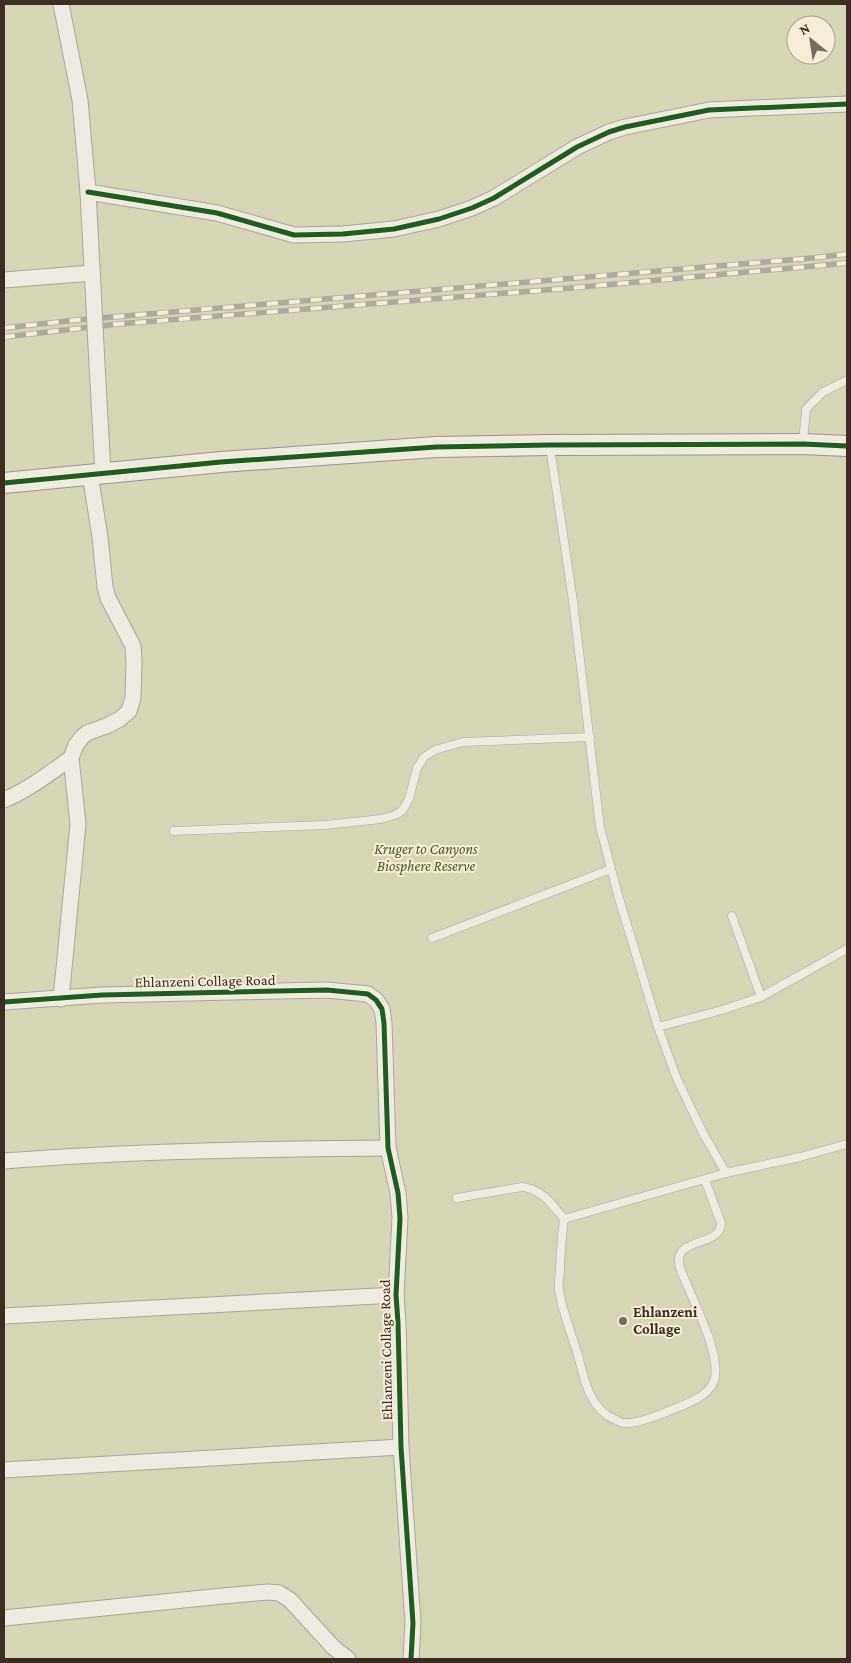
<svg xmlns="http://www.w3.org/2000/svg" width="851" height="1663" font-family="'Crimson Pro',serif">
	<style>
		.green { fill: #d6d6b4; fill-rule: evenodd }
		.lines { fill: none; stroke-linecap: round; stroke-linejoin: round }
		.lane-casing { stroke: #ada599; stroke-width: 9 }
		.street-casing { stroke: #ada599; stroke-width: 17 }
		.secondary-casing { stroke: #9c958a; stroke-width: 22 }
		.lane { stroke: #efeae2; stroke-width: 8 }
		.street { stroke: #efeae2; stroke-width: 15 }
		.secondary { stroke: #efeae2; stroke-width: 20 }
		.rail-casing { stroke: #aeaaa2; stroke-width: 5.5 }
		.rail { stroke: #f6edd8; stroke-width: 4; stroke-dasharray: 11; stroke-linecap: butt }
		.street-bridge-casing { stroke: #ada599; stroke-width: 17; stroke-linecap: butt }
		.street-bridge { stroke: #efeae2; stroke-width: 15 }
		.cycleway-casing { stroke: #f6edd8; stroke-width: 8 }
		.cycleway { stroke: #1b5e20; stroke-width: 5 }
		.poi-dot { fill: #786c5e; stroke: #f6edd8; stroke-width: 2 }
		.labels { text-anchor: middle; stroke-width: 4; stroke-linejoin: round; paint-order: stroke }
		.park-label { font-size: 15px; font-style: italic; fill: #4d5927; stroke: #f6edd8 }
		.street-label { font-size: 15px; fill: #3c2d20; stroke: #f6edd8 }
		.poi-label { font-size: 15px; font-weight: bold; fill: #3c2d20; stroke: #f6edd8; text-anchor: start }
	</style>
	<rect width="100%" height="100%" fill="#e7e0d1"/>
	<path class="green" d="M4,4H847V1659H4ZM796,25H826V55H796Z"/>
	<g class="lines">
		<defs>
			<g id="lane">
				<polyline points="803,442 806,409 823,392 847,380"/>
				<polyline points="550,447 573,601 600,827 618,895 658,1027 677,1079 703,1133 726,1173"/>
				<polyline points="174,831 325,825 381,819 395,815 402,811 409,799 417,768 424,757 435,750 463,742 590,737"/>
				<polyline points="732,916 761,997"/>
				<polyline points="432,938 611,869"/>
				<polyline points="658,1027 722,1010 761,997 847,949"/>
				<path d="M457,1198L522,1187C542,1189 552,1204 564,1219C562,1236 560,1254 560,1272C559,1278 558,1284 559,1290C562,1310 571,1333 577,1352C584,1376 588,1408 614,1419C617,1420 621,1423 624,1423C636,1424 654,1417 664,1413C680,1406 707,1399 714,1381C722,1358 697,1309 688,1287C685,1279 678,1268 679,1259C680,1238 721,1246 721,1223L705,1180"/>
				<polyline points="564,1219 726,1173 800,1157 847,1144"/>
			</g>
			<g id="street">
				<polyline points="61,4 80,100 88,192 93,287"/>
				<polyline points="88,192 217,213 294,235 343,234 394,229 439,219 472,208 494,198 577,147 609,132 625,127 709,110 847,104"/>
				<polyline points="4,280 92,273"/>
				<polyline points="96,346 103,473"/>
				<path d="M4,800C28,790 50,773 71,758"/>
				<polyline points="61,999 78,824 71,758 76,745 82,737 87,733 106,726 120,719 129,711 133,698 134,661 133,646 108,598 105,587 100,537 90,474"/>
				<polyline points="4,1002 102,995 327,990 368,994 376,1000 382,1009 384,1023 388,1148 398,1193 400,1218 396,1295 398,1323 401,1447 413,1623 411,1659"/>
				<path d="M4,1161C132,1151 260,1149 388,1148"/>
				<polyline points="4,1316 396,1295"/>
				<polyline points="4,1470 401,1447"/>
				<polyline points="4,1618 223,1596 268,1592 279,1593 290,1600 333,1647 348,1659"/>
			</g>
			<polyline id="secondary" points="4,483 221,462 436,447 549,445 803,444 847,446"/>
		</defs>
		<use href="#lane" class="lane-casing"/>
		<use href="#street" class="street-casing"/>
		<use href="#secondary" class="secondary-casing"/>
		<use href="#lane" class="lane"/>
		<use href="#street" class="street"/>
		<use href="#secondary" class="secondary"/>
		<defs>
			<g id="rail">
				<polyline points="4,328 77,320 812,258 847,254"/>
				<polyline points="4,337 118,324 571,288 847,263"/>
			</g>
		</defs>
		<use href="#rail" class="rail-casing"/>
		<use href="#rail" class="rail"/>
		<defs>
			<polyline id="street-bridge" points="93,287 96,346"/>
		</defs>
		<use href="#street-bridge" class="street-bridge-casing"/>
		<use href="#street-bridge" class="street-bridge"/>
		<defs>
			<g id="cycleway">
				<polyline points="88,192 217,213 294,235 343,234 394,229 439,219 472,208 494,198 577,147 609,132 625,127 709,110 847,104"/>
				<polyline points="4,483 221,462 436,447 549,445 803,444 847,446"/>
				<polyline points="4,1002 102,995 327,990 368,994 376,1000 382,1009 384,1023 388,1148 398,1193 400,1218 396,1295 398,1323 401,1447 413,1623 411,1659"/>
			</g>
		</defs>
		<use href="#cycleway" class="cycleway-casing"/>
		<use href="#cycleway" class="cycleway"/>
	</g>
	<circle class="poi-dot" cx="623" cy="1321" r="5"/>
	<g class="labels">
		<g class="park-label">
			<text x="426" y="854">Kruger to Canyons<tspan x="426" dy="17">Biosphere Reserve</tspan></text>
		</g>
		<g class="street-label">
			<text transform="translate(205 981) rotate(-1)" y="5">Ehlanzeni Collage Road</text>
			<text transform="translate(386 1350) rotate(-91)" y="5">Ehlanzeni Collage Road</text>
		</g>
		<g class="poi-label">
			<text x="633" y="1317">Ehlanzeni<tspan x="633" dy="17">Collage</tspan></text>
		</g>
	</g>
	<rect width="851" height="1663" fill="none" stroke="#3c2d20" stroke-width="10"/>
	<g transform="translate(811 40) rotate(330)"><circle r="24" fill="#f6edd8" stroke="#aca08e"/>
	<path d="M0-4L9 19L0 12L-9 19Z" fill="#786c5e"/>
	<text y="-8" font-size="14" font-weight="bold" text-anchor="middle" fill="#3c2d20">N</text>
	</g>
</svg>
